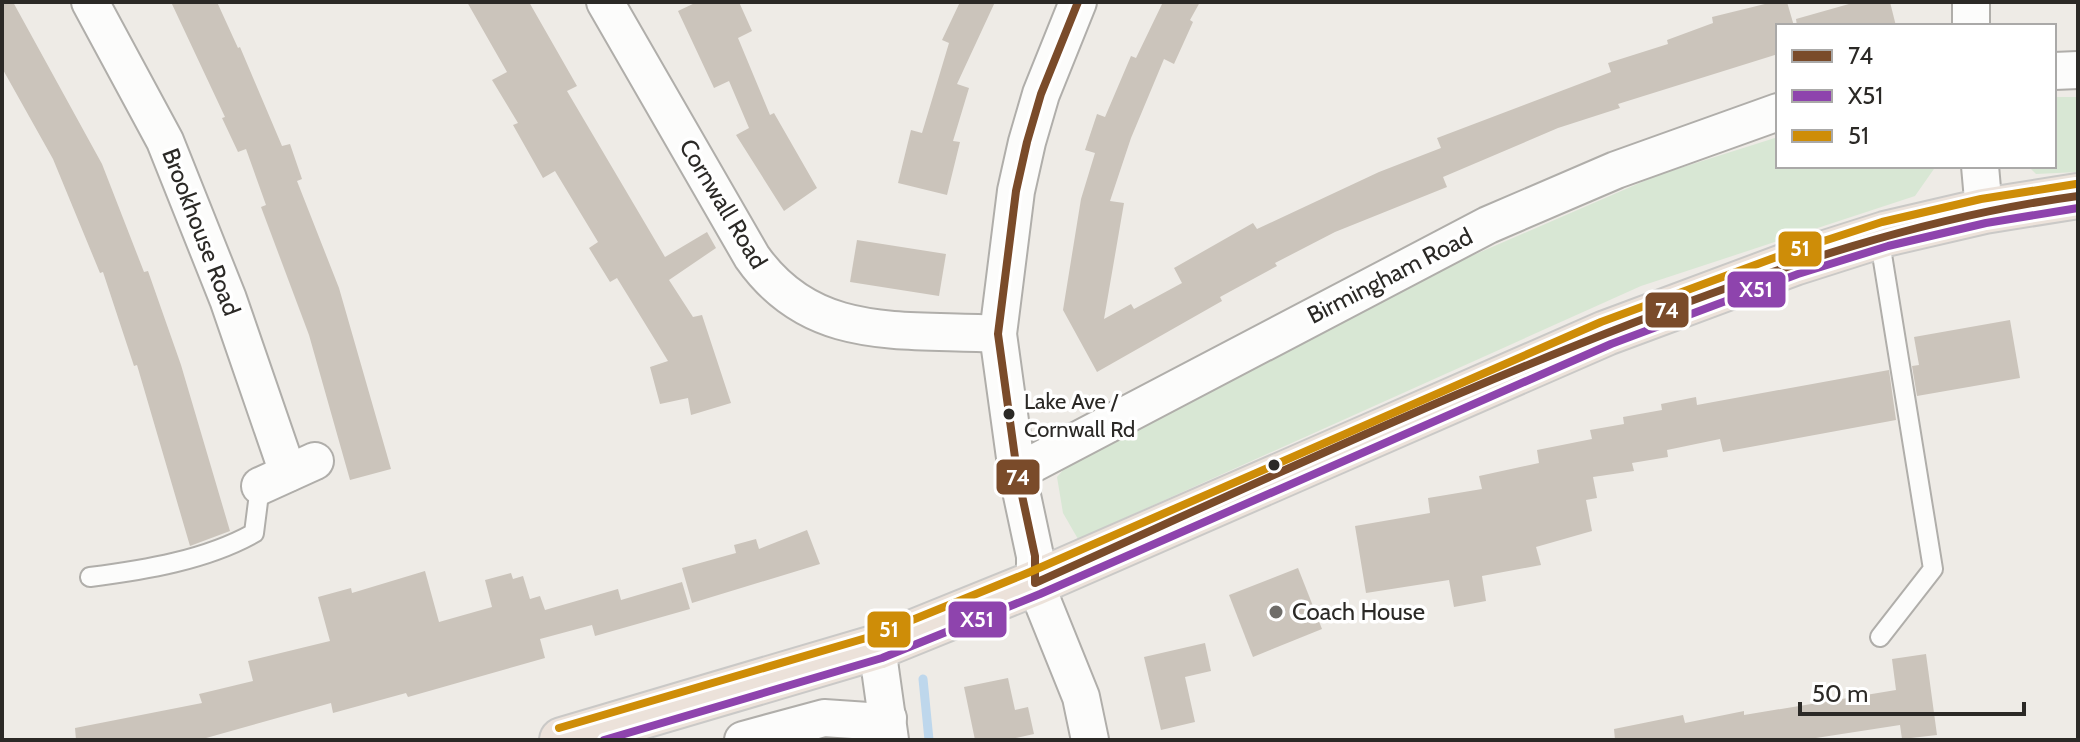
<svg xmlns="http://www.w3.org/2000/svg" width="2080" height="742" font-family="Cabin,sans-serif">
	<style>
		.green { fill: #d8e7d4 }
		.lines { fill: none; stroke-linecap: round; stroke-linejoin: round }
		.stream { stroke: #bed7ec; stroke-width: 9 }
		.building { fill: #cbc4bb }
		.service-casing { stroke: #b0aeaa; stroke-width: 22 }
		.minor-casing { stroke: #b0aeaa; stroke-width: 40 }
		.trunk-casing { stroke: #cac9c7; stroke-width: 48 }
		.service { stroke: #fcfcfb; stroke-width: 18 }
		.minor { stroke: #fcfcfb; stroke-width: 36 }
		.trunk { stroke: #ece2da; stroke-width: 44 }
		.bus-1-casing { stroke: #fff; stroke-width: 14 }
		.bus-2-casing { stroke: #fff; stroke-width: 14 }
		.bus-3-casing { stroke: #fff; stroke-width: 14 }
		.bus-1 { stroke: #7a4b2a; stroke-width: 8 }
		.bus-2 { stroke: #8e44ad; stroke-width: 8 }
		.bus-3 { stroke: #ce8d08; stroke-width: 8 }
		.bus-dot { fill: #2b2926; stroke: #fff; stroke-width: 3 }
		.poi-dot { fill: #6f6d69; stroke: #fff; stroke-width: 3 }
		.labels { text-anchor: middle; stroke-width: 7; stroke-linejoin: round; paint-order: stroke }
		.bus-label { font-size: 22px; fill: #2b2926; stroke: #fff; text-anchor: start }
		.street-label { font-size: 24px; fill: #2b2926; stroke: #fff }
		.poi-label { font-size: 24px; fill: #2b2926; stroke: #fff; text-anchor: start }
		.line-badge { stroke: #fff; stroke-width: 3 }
		.badge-label { font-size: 22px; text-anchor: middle; font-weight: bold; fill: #fff }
	</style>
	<rect width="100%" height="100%" fill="#eeebe6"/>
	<g class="green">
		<polygon points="2054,97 2078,97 2078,172 2036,174 2028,166 2054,166"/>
		<polygon points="1778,137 1778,166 1936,166 1915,196 1641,286 1078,539 1063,513 1057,477 1077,454 1354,307 1658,175"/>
	</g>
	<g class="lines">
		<polyline class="stream" points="923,679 929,740"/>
	</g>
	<g class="building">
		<polygon points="2,2 13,2 102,164 144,272 148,271 181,365 230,531 190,546 137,365 134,366 103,272 100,273 53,159 2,68"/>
		<polygon points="171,2 217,2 238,48 240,47 282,146 290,144 302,179 297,181 339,288 391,469 350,480 309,335 261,207 266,205 246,149 238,152 222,118 225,117"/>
		<polygon points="467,2 529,2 577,86 567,91 665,257 707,232 716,248 669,280 693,317 702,315 731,403 691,415 688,398 660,404 650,367 668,361 617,278 610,282 589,248 598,242 555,171 543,178 513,125 518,123 492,80 507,72"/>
		<polygon points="697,2 739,2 752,31 738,38 770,115 774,113 817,188 784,211 736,135 749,128 729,81 714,88 678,11"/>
		<polygon points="960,2 995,2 957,84 969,88 953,141 960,142 947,195 898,183 911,130 922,133 949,43 942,40"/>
		<polygon points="1163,2 1200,2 1190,20 1193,22 1174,64 1164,59 1131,138 1110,201 1124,203 1104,319 1131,304 1134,309 1182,283 1174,268 1253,223 1257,229 1379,172 1441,148 1437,138 1611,72 1608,63 1668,44 1667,40 1713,23 1712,17 1773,2 1787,2 1794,26 1778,26 1778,54 1618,104 1620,108 1558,128 1443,177 1447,187 1335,232 1275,263 1277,266 1220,297 1222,301 1097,372 1063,310 1081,199 1095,153 1085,150 1097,114 1105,117 1131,56 1136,58"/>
		<polygon points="1856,2 1890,2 1896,26 1797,26 1796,19"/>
		<polygon points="857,240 946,254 939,296 850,282"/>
		<polygon points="2010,320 2020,378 1917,396 1912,366 1919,365 1914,337"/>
		<polygon points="1889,370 1896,420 1723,452 1720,439 1667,450 1668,457 1632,463 1634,471 1593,477 1597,498 1586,500 1592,531 1536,547 1541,565 1482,576 1486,601 1454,607 1449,580 1366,593 1355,526 1430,513 1428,498 1482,489 1479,476 1539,463 1537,450 1592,439 1590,430 1624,424 1623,417 1662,410 1661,404 1696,397 1697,405"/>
		<polygon points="807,530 820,564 692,603 682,568 736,553 734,545 756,539 759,549"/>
		<polygon points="1298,568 1322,629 1253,657 1229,595"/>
		<polygon points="425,571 439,622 492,607 485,580 511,573 513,579 523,576 530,599 540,596 545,610 618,589 621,600 682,582 690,609 595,636 592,625 540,639 545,658 408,697 406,693 333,713 331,703 199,740 76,740 75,728 202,703 199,694 253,681 248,661 330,641 318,597 351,588 352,593"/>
		<polygon points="1205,643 1211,671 1185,677 1195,722 1161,730 1144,657"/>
		<polygon points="1926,654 1937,735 1902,739 1900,725 1803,740 1615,740 1614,729 1683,715 1685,723 1744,711 1744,715 1896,690 1892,659"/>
		<polygon points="1008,678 1015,710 1028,707 1034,734 1007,740 975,740 964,687"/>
	</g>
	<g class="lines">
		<defs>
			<g id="service">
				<polyline points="1879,236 1933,569 1880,637"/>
				<path d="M90,577C145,570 206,560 254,533L260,486"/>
			</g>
			<g id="minor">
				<polyline points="90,2 165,141 228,299 288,473"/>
				<path d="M605,2L752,257C813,344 903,328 998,334"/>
				<polyline points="1078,2 1041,94 1027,142 1016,191 998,334 1017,472 1035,556 1035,583 1081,697 1090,740"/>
				<polyline points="1971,2 1971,26"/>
				<polyline points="2054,71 2078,70"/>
				<polyline points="1980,166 1984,211"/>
				<polyline points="1017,472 1488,225 1616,170 1778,112"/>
				<polyline points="260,486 315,461"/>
				<polyline points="877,647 890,740"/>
				<polyline points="743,740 824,718 868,721 888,718"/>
			</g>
			<polyline id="trunk" points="562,740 877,647 1035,583 1606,333 1794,263 1885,234 1984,211 2078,196"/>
		</defs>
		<use href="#service" class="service-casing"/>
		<use href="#minor" class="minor-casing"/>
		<use href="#trunk" class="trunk-casing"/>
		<use href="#service" class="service"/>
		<use href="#minor" class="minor"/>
		<use href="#trunk" class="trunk"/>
		<defs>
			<path id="bus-1" d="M1078,2L1041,94L1027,142L1016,191L998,334L1017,472L1035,556V583C1233,494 1430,401 1633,323C1778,267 1923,217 2078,196"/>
			<polyline id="bus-2" points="604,740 882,658 1040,594 1611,344 1798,274 1888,246 1986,223 2078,208"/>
			<polyline id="bus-3" points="559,728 873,636 1030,572 1601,322 1790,252 1882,222 1981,199 2076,184"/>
		</defs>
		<use href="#bus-1" class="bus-1-casing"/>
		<use href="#bus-2" class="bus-2-casing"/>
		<use href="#bus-3" class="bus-3-casing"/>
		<use href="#bus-1" class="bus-1"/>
		<use href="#bus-2" class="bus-2"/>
		<use href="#bus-3" class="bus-3"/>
	</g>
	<g class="bus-dot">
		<circle cx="1009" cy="414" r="7"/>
		<circle cx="1274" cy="465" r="7"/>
	</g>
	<circle class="poi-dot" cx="1276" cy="612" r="8"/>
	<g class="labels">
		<g class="bus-label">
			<text x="1024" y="409">Lake Ave /<tspan x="1024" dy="28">Cornwall Rd</tspan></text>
		</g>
		<g class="street-label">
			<text transform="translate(723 204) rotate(59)" y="8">Cornwall Road</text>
			<text transform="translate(201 232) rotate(69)" y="8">Brookhouse Road</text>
			<text transform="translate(1390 276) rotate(-27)" y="8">Birmingham Road</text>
		</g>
		<g class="poi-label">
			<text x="1292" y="620">Coach House</text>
		</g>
	</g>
	<g class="line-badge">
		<rect x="1777" y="230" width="46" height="38" rx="8" fill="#ce8d08"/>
		<rect x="1726" y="270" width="61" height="39" rx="8" fill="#8e44ad"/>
		<rect x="1644" y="291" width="46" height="38" rx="8" fill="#7a4b2a"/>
		<rect x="995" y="458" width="46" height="38" rx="8" fill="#7a4b2a"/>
		<rect x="947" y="600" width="61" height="39" rx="8" fill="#8e44ad"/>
		<rect x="866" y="610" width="46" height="39" rx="8" fill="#ce8d08"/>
	</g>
	<g class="badge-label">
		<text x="1800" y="256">51</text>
		<text x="1756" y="297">X51</text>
		<text x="1667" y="318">74</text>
		<text x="1018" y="485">74</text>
		<text x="977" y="627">X51</text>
		<text x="889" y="637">51</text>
	</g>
	<rect width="2080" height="742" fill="none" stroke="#2b2926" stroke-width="8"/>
	<rect x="1776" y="24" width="280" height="144" fill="#ffffff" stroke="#aaa9a8" stroke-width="2"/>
	<rect x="1792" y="50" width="40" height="12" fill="#7a4b2a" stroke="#aaa9a8" stroke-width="2"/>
	<text x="1848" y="64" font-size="24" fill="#2b2926">74</text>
	<rect x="1792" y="90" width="40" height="12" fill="#8e44ad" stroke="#aaa9a8" stroke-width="2"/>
	<text x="1848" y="104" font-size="24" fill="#2b2926">X51</text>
	<rect x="1792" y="130" width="40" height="12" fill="#ce8d08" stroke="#aaa9a8" stroke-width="2"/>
	<text x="1848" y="144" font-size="24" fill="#2b2926">51</text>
	<path d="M1800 702v12h224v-12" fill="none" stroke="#2b2926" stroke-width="4"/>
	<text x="1812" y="702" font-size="24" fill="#2b2926" stroke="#ffffff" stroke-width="6" paint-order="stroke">50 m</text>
</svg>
